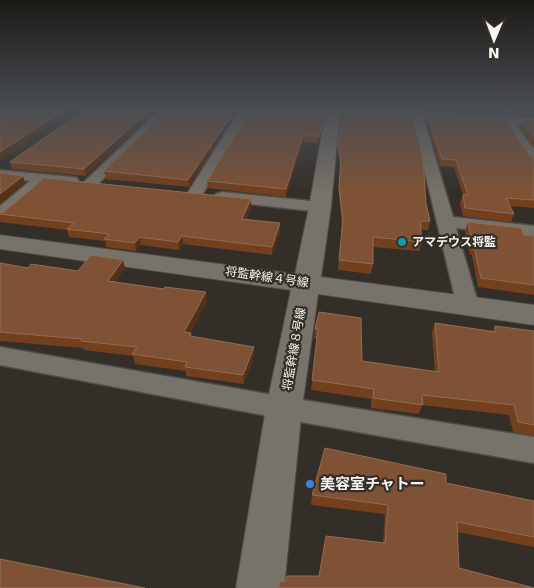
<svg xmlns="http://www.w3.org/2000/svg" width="534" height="588" font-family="'DejaVu Sans','Noto Sans JP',sans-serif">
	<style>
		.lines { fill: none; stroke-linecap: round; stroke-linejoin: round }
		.street-casing { stroke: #504c47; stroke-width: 3 }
		.secondary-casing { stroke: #504c47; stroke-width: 2 }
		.street { fill: #77726a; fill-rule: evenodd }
		.secondary { fill: #77726a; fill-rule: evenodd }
		.wall { fill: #723f1f }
		.shaded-wall { fill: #533019 }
		.building { fill: #805235; stroke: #936c52 }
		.culture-dot { fill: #0f9aa8; stroke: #332f28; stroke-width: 2 }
		.shop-dot { fill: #3f7fe0; stroke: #332f28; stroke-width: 2 }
		.labels { text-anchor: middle; stroke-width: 4.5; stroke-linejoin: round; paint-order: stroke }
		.poi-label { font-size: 12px; font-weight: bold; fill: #f7f4f0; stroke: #332f28; text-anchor: start }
		.street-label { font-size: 12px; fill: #f7f4f0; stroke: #332f28 }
		.near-poi-label { font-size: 15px; font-weight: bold; fill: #f7f4f0; stroke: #332f28; text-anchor: start }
	</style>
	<rect width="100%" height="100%" fill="#332f28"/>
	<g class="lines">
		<defs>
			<g id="street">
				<polygon points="160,110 172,110 96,186 86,186 83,183 86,180"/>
				<polygon points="240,110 252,110 201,197 189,197 187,194"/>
				<polygon points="384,111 534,118 534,126 516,125 534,149 534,163 529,162 504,124 424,120 453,217 534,226 534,236 456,228 479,306 476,311 468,313 460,311 457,306 412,119 380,116 378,114 380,112"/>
				<polygon points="0,170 72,177 77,178 79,181 77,184 72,185 46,183 6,219 0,220 0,206 30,181 0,178"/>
				<polygon points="222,192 320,202 326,204 328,207 326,210 320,212 216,200 214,197 216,194"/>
				<polygon points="0,347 284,397 534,437 534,463 284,419 0,365"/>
			</g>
			<polygon id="secondary" points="326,110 340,110 331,207 321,277 534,305 534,325 318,294 302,408 284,588 236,588 266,408 291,290 0,249 0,235 295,274 309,207"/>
		</defs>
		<use href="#street" class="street-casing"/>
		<use href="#secondary" class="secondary-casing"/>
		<use href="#street" class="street"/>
		<use href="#secondary" class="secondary"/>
	</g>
	<g class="wall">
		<polygon points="84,110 86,176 12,169 10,162"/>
		<polygon points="239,110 189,187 106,179 104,171"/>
		<polygon points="250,110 326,110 318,143 303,142 286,197 208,188 207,181"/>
		<polygon points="342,110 426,203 430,221 428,230 420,230 422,242 419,251 373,247 373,264 371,274 338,270 342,227 339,196 340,166 338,155"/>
		<polygon points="411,110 534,110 534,116"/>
		<polygon points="428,115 534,157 534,208 510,206 514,214 511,222 463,216 460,203 463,195 454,167 440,166 427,121"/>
		<polygon points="522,121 534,121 534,146 520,127"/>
		<polygon points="251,199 251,207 246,220 280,232 272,255 183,244 179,250 141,245 136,251 106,247 105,241 69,237 67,230 0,222 0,213"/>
		<polygon points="468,222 524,235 534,236 534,295 478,287 472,255 470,255 465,231"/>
		<polygon points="0,263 28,268 78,271 125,268 115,282 164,289 206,292 207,301 190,333 192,337 254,347 254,356 244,384 186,376 186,371 135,364 133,356 84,350 83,348 0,341"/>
		<polygon points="319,312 362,361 435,372 432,332 435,323 492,331 495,326 534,331 534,436 513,432 509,415 422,405 419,414 371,408 371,399 311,390 317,339 314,338 315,329"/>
		<polygon points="446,483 534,501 534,547 457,532 459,568 286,581 319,576 383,543 385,514 311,505 312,495"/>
	</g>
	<g class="shaded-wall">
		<polygon points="64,110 75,110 0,161 0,152"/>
		<polygon points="150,110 157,110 86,176 84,169"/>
		<polygon points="235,110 239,110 189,187 188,180"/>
		<polygon points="325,110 326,110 318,143 319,136"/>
		<polygon points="303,135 303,142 286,197 286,189"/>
		<polygon points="23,176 25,183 0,204 0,194"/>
		<polygon points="251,199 251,207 242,227 242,219"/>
		<polygon points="280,223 280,232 272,255 272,247"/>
		<polygon points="182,236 183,244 179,250 178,242"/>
		<polygon points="139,237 141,245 136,251 135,243"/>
		<polygon points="123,260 125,268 110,290 108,281"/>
		<polygon points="206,292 207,301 186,341 184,332"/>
		<polygon points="254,347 254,356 244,384 243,375"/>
	</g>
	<g class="building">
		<polygon points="0,110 64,110 0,152"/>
		<polygon points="84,110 150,110 84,169 10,162"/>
		<polygon points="167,110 235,110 188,180 104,171"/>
		<polygon points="250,110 325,110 319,136 303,135 286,189 207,181"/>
		<polygon points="342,110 412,114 423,159 426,203 430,221 420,221 422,242 373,237 373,264 339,260 343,218 339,188 341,158 338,147"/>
		<polygon points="428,115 505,120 530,156 534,157 534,200 506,198 514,214 465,208 463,195 468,195 456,160 442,159"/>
		<polygon points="522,121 534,121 534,136"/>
		<polygon points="0,173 23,176 0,194"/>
		<polygon points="44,178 251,199 242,219 280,223 272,247 182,236 178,242 139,237 135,243 104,239 109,234 67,229 74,223 0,214 0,213 4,212"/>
		<polygon points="468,222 521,228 524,235 534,236 534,285 481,278 474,247 473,246"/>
		<polygon points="91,255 123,260 108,281 164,289 165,287 206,292 184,332 191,333 190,336 254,347 243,375 185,367 187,362 132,354 137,347 81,341 82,339 0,332 0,263 28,268 31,264 78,271"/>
		<polygon points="319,312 361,318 362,361 439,372 435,323 496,332 495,326 534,331 534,425 518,422 514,405 422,395 423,405 373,398 374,389 312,380 318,329 315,329"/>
		<polygon points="325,448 446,474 446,483 534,501 534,537 457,522 459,568 534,588 279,588 279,582 286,581 287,576 319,576 326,536 385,543 388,505 312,495"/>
		<polygon points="0,559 145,588 0,588"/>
	</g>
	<linearGradient id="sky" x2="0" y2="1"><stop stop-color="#1c1a16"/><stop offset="0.57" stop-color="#4a4d53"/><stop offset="1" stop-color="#4a4d53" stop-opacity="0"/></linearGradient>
	<rect width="534" height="192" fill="url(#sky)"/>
	<circle class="culture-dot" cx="402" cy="242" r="5"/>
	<circle class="shop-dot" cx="310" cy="484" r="5"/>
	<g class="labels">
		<g class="poi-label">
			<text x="412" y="246">アマデウス将監</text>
		</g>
		<g class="street-label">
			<text transform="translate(267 277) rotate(8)" y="4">将監幹線４号線</text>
			<text transform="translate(294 349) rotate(-80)" y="4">将監幹線８号線</text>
		</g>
		<g class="near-poi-label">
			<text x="320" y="489">美容室チャトー</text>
		</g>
	</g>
	<g transform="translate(494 40) rotate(181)" stroke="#332f28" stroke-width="4" paint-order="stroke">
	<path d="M0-4L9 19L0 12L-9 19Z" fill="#f7f4f0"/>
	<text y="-8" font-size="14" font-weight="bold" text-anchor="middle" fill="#f7f4f0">N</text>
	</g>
</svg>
